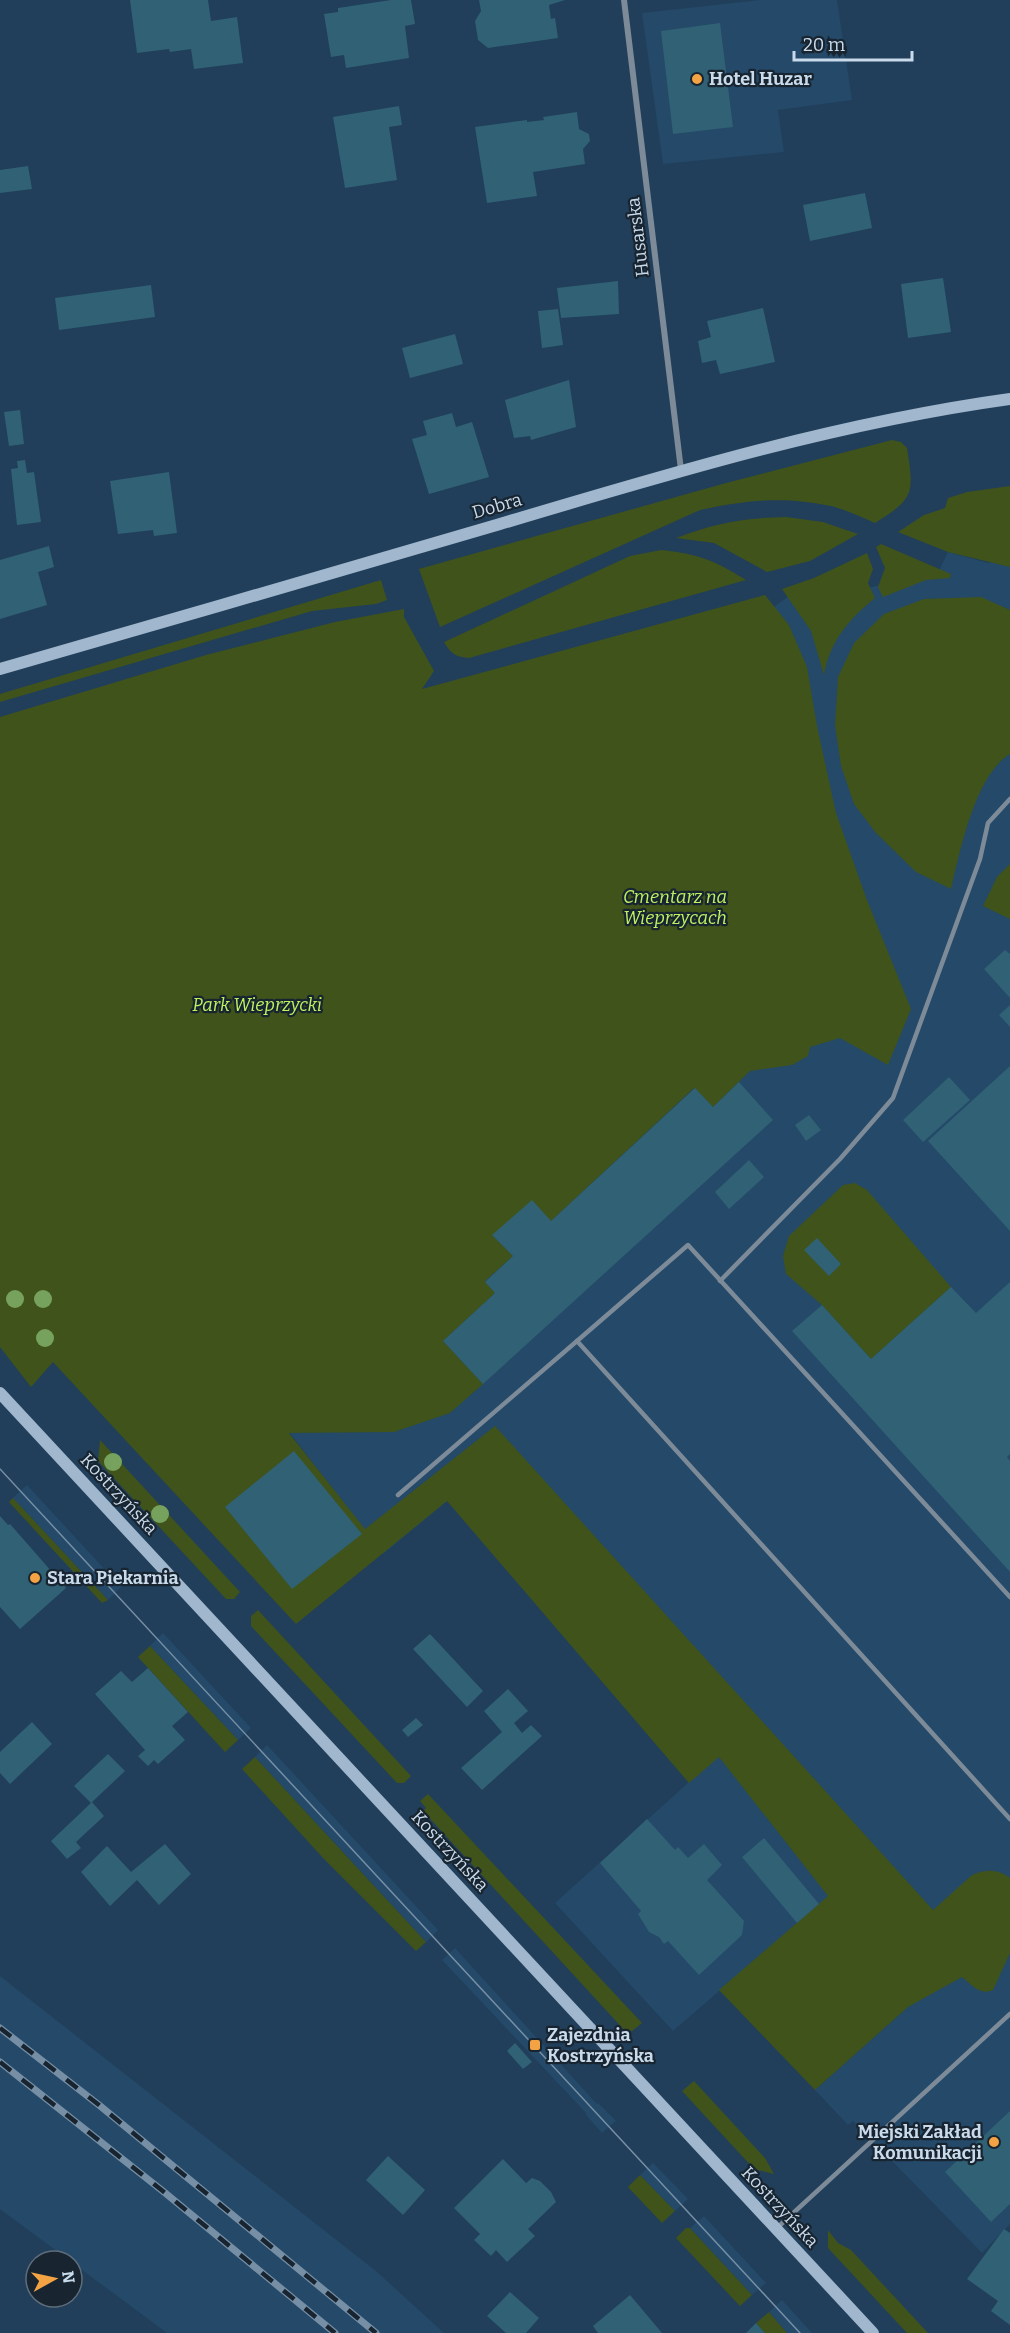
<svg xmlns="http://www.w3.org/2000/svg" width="1010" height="2333" font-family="Bitter,serif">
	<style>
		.built { fill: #244969 }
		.green { fill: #3f531b }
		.building { fill: #306174 }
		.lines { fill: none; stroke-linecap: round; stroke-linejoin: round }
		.lane { stroke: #7d8b99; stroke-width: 4.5 }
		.street { stroke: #7d8b99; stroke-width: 6 }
		.secondary { stroke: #a0b7cd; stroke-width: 12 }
		.tram { stroke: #778fa5; stroke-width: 1.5 }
		.rail-casing { stroke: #778fa5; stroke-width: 7 }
		.rail { stroke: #182531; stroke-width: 4.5; stroke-dasharray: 14; stroke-linecap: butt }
		.tree { fill: #77a25d }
		.poi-dot { fill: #f4a344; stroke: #182531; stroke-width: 2 }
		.labels { text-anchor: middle; stroke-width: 4.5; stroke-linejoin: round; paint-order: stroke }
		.poi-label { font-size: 18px; font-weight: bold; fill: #c9daeb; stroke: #182531; text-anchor: start }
		.street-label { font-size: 18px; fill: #c9daeb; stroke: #182531 }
		.park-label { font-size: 18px; font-style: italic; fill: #bef360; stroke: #182531 }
	</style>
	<rect width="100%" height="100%" fill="#213f5a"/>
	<g class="built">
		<polygon points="760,0 837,0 852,100 778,110 784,152 663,164 642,13"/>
		<polygon points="948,552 988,563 1010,558 1010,2224 982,2253 853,2121 848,2125 815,2090 908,2007 828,1897 673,2031 555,1903 689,1782 447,1501 383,1554 289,1432 771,609 792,594 801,602 938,573"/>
		<polygon points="27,1485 121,1587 108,1600 13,1498"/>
		<polygon points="163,1633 251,1728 238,1740 150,1646"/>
		<polygon points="267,1745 438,1930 426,1942 255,1757"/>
		<polygon points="455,1948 597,2104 598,2103 616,2121 602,2133 586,2115 586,2113 442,1960"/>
		<polygon points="0,1976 376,2271 444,2333 167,2333 0,2209"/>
		<polygon points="653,2163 688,2199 675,2211 640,2175"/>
		<polygon points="704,2216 766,2283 752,2295 690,2228"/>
		<polygon points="782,2300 812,2333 787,2333 769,2312"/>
	</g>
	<g class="green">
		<path d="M892,440L901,442L907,448C914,493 915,498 875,523C861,517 846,510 831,506C783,496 748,500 700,510L440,627L419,569L726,483Z"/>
		<polygon points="1010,486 1010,567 948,552 898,532 924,515 945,508 948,498 967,492"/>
		<path d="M786,517L823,522L858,534L810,561L767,572L714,543L676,538C716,523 743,518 786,517Z"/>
		<polygon points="881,544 951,574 950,578 926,580 883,597 878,587 885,568 876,547"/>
		<path d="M661,550C698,554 714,560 746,580L469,658C456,657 451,654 444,642L630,556Z"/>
		<path d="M867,553L873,569L868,583L875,598C849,619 830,641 824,675L811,631L782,589L814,578Z"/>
		<polygon points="381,580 387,600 376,604 312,611 0,702 0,694"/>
		<path d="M765,595L789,625L807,667L817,726L836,813L867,900L911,1009L888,1065L840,1038L810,1047L808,1056L792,1065L750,1071L713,1107L694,1088L551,1221L493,1236L513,1256L485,1281L495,1293L443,1341L483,1384L450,1413L394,1432L289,1433L365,1529L495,1426L933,1910L972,1875C986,1869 998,1869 1010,1878V1953L993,1990C980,1996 972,1985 962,1977L908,2007L815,2090L719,1990L828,1896L719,1757L689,1783L447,1501L296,1624L53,1362L31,1387L0,1347V717L206,655L335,622L404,609V617L434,671L422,689Z"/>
		<path d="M981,597L1010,610V754C975,775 960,851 951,889L916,872L876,833L854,804L841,766L835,725L838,677L854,643L884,614L924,599Z"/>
		<polygon points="1010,864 1010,919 983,906 997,877"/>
		<polygon points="855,1183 867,1190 951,1287 871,1359 822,1305 786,1274 783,1256 789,1236 843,1185"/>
		<polygon points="100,1440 240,1592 234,1599 226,1599 98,1461"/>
		<polygon points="13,1498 108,1600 102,1603 9,1502"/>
		<polygon points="258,1610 411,1776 404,1783 397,1783 251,1626 251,1616"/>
		<polygon points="150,1646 238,1740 225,1752 138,1657"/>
		<polygon points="255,1757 426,1942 416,1951 323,1858 242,1769"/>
		<polygon points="428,1794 642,2023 632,2031 626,2032 423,1811 426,1808 420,1801"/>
		<polygon points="694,2081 765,2158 774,2174 754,2169 682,2091"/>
		<polygon points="640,2175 675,2211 662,2223 628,2187"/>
		<polygon points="686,2228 690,2228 752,2295 740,2306 676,2238"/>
		<polygon points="828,2230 838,2243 851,2250 928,2333 907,2333 828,2248"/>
		<polygon points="769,2312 787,2333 765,2333 756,2323"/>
	</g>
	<g class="building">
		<polygon points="130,0 208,0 211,21 237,17 243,63 194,69 191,49 170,52 169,49 137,53"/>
		<polygon points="391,0 411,0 415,24 405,26 409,58 346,68 344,55 331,57 324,14 338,12 338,8"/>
		<polygon points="479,0 565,0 549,5 551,19 555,18 558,38 488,48 478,40 475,21 481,11"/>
		<polygon points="720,23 733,127 673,134 661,31"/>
		<polygon points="399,106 402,125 389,127 397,180 345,188 333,117"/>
		<polygon points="577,112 579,129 589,134 590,141 583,149 585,164 533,172 537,196 487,203 475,127 527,120 527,122 544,120 543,117"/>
		<polygon points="28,166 32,189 0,193 0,170"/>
		<polygon points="865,193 872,228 810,241 803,205"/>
		<polygon points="943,278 951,332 908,338 901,284"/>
		<polygon points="618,281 619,314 561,318 557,288"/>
		<polygon points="151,285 155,317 59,330 55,298"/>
		<polygon points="763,308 775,362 720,374 716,360 702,363 698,341 711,337 707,321"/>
		<polygon points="558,309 563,345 542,348 538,311"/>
		<polygon points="455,334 463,364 410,378 402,348"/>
		<polygon points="569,380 576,427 531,440 530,436 514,438 505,400"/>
		<polygon points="20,410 24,444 9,446 4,412"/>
		<polygon points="452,413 456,427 472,422 489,477 429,494 412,439 427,435 423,421"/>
		<polygon points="25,460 27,473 34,472 41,522 17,525 11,469 18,468 17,461"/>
		<polygon points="169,472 177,533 154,536 153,530 118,534 110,481"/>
		<polygon points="49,546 54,567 38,572 47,605 0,619 0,560"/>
		<polygon points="1005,950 1010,954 1010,998 984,969"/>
		<polygon points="1010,1005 1010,1027 999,1015"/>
		<polygon points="1010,1066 1010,1231 928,1141"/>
		<polygon points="949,1077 970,1100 923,1142 903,1120"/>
		<polygon points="739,1082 773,1120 483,1384 443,1341 495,1293 485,1282 513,1256 492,1235 532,1200 551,1221 695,1088 713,1107"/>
		<polygon points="809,1115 821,1130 806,1141 795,1125"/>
		<polygon points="749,1160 764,1177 729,1209 715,1192"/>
		<polygon points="817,1238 841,1264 829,1276 804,1250"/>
		<polygon points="1010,1282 1010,1454 1007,1457 1010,1461 1010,1572 792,1331 822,1305 871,1359 951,1287 976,1313"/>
		<polygon points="294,1451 362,1534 292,1589 225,1507"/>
		<polygon points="0,1516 8,1525 10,1524 66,1588 20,1629 0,1607"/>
		<polygon points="430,1634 483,1691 467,1707 413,1649"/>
		<polygon points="148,1668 188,1712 172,1726 185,1740 158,1764 154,1760 148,1766 138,1756 145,1750 95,1694 121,1671 132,1682"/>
		<polygon points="508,1689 528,1711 514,1723 522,1733 531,1725 542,1736 482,1790 461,1768 502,1732 484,1711"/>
		<polygon points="416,1718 423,1725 408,1737 402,1730"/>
		<polygon points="32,1722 52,1744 10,1784 0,1773 0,1752"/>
		<polygon points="108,1754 125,1771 91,1803 74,1786"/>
		<polygon points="92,1802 104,1816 76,1842 81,1848 67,1859 51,1841"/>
		<polygon points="647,1819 675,1850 678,1847 688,1858 704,1844 722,1865 707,1880 744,1921 742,1935 699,1975 668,1941 664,1944 659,1937 649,1932 638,1914 641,1911 600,1863"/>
		<polygon points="764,1838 819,1904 797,1923 742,1857"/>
		<polygon points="165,1844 191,1874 159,1905 137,1880 110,1906 81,1872 107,1846 131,1872"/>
		<polygon points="515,2043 532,2062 523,2069 507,2051"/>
		<polygon points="1010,2111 1010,2204 991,2222 945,2172"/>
		<polygon points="388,2156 425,2190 403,2215 366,2180"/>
		<polygon points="503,2159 526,2183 532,2178 540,2181 551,2192 556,2202 528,2229 535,2236 507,2262 496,2250 491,2256 474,2240 480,2234 454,2208"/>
		<polygon points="1004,2229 1010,2233 1010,2325 991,2311 998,2301 967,2279"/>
		<polygon points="510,2292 539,2318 526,2333 506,2333 487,2316"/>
		<polygon points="630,2295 662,2333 598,2333 593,2326"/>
		<polygon points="756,2323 765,2333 746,2333"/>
	</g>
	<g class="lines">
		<g class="lane">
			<polyline points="720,1281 840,1159 893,1098 980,859 988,823 1010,799"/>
			<polyline points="398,1495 577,1341"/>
			<polyline points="1010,1597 688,1245 577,1341 1010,1819"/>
			<polyline points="778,2227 1010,2014"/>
		</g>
		<polyline class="street" points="624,0 681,470"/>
		<g class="secondary">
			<path d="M0,669C167,621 333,573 500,524C668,474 836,423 1010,399"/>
			<polyline points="0,1393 873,2333"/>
		</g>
		<polyline class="tram" points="0,1469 800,2333"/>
		<defs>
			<g id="rail">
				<polyline points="0,2028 99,2105 376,2333"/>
				<polyline points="0,2062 164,2192 335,2333"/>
			</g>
		</defs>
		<use href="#rail" class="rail-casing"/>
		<use href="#rail" class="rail"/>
	</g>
	<g class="tree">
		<circle cx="15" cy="1299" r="9"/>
		<circle cx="43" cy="1299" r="9"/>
		<circle cx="45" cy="1338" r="9"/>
		<circle cx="113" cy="1462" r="9"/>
		<circle cx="160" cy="1514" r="9"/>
	</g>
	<g class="poi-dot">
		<circle cx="697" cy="79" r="6"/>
		<circle cx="35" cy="1578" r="6"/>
		<rect x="529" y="2039" width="12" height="12" rx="3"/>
		<circle cx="994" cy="2142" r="6"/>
	</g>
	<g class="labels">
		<g class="poi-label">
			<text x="709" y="85">Hotel Huzar</text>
			<text x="47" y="1584">Stara Piekarnia</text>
			<text x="547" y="2041">Zajezdnia<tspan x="547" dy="21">Kostrzyńska</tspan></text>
			<text x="982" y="2138" text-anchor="end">Miejski Zakład<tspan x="982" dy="21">Komunikacji</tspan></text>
		</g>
		<g class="street-label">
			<text transform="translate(638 237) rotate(-97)" y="6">Husarska</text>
			<text transform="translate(497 506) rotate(-16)" y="6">Dobra</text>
			<text transform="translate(119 1494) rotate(47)" y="6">Kostrzyńska</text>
			<text transform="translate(450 1851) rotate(47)" y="6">Kostrzyńska</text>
			<text transform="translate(780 2207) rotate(47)" y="6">Kostrzyńska</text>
		</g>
		<g class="park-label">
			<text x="675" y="903">Cmentarz na<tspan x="675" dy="21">Wieprzycach</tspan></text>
			<text x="257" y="1011">Park Wieprzycki</text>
		</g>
	</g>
	<g transform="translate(54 2279) rotate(82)"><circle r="28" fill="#182531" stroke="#5f6d7b" stroke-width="1.5"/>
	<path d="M0-4.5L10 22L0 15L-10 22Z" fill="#f4a344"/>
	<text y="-9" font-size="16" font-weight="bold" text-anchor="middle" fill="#c9daeb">N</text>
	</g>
	<path d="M794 51v9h118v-9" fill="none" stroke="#c9daeb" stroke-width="3"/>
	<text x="803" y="51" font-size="18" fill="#c9daeb" stroke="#182531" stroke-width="4.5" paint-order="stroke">20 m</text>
</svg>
